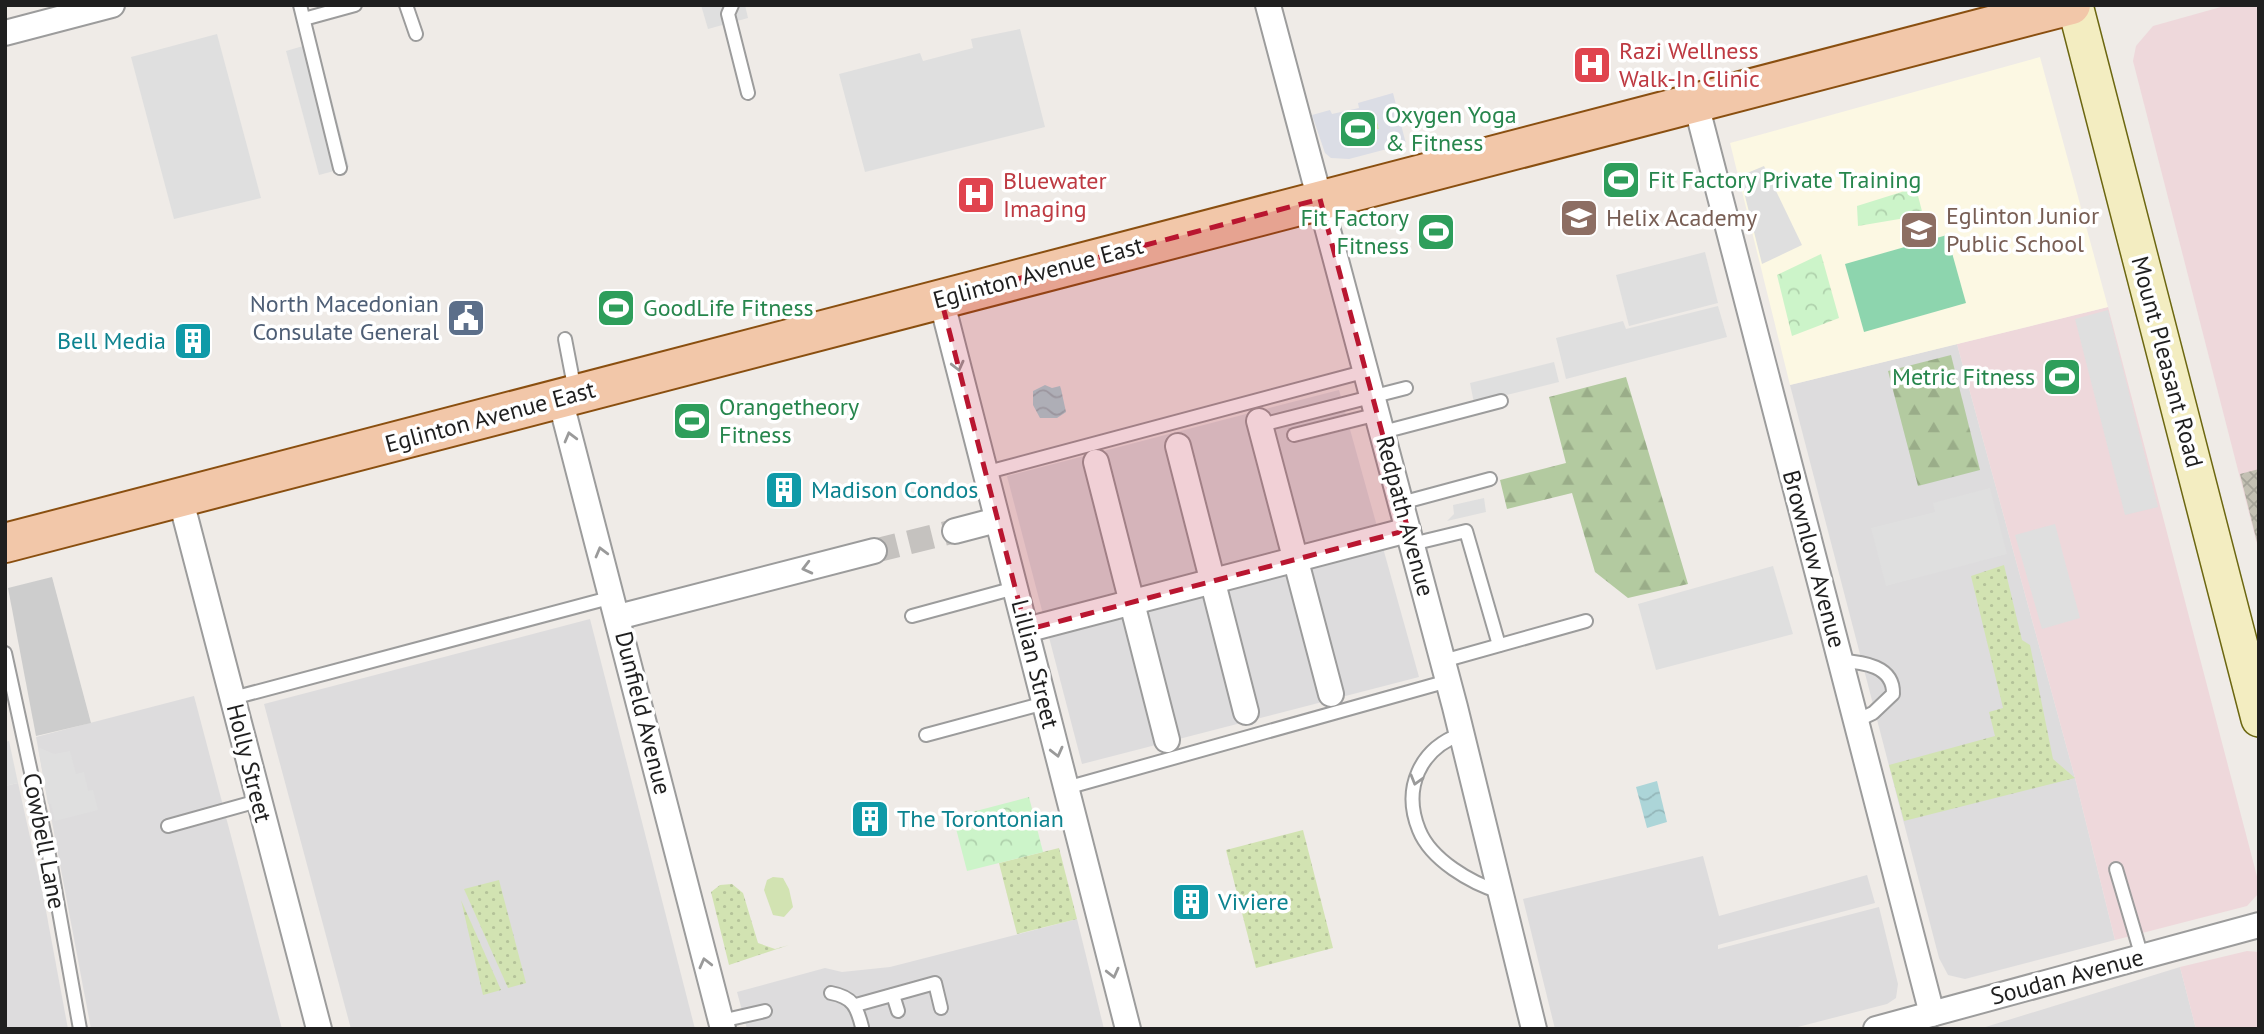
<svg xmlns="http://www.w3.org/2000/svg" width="2264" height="1034" font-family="'PT Sans',sans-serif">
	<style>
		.residential { fill: #dddcdd }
		.commercial { fill: #eed8db }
		.education { fill: #fcf8e3 }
		.religious { fill: #cdcdcd }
		.construction { fill: url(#construction-cross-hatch) }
		.grass { fill: url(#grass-dots) }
		.forest { fill: url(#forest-firs) }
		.park { fill: url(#park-crowns) }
		.garden { fill: #d2e3b2 }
		.pitch { fill: #8dd5ae }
		.parking { fill: #dfdfdf }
		.plaza { fill: #dbdde5; fill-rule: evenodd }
		.water { fill: url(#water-waves) }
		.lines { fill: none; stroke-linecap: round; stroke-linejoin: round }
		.street-tunnel { stroke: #c5c2bf; stroke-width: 24; stroke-dasharray: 24 12; stroke-linecap: butt }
		.lane-casing { stroke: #9c9c9c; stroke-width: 16 }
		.street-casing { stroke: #9c9c9c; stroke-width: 28 }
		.secondary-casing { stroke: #6c6711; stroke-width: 38 }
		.primary-casing { stroke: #8a4f10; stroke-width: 42 }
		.lane { stroke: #fff; stroke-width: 12 }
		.street { stroke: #fff; stroke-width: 24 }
		.secondary { stroke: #f3edc1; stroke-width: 35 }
		.primary { stroke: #f2c7a9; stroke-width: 38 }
		.oneway { stroke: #9a9a9a }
		.marked { fill: #b91630; fill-opacity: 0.2; stroke: #b91630; stroke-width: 5; stroke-dasharray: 14 9; stroke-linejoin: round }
		.labels { text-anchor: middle; stroke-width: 7; stroke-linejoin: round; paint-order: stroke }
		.health-label { font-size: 24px; fill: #be3a42; stroke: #fff; text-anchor: start }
		.leisure-label { font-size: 24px; fill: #27864d; stroke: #fff; text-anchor: start }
		.education-label { font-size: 24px; fill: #785e54; stroke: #fff; text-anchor: start }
		.street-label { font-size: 24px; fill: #1f1f1f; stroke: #fff }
		.service-label { font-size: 24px; fill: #4e5e75; stroke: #fff; text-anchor: end }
		.culture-label { font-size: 24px; fill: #0d838f; stroke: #fff; text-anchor: start }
	</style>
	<defs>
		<pattern id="construction-cross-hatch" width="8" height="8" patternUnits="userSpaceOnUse" patternTransform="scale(1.75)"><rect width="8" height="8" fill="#c3c0b3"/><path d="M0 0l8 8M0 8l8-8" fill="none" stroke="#a7a59a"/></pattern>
		<pattern id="grass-dots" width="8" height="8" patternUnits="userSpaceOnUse" patternTransform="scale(1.75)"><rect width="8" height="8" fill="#d2e3b2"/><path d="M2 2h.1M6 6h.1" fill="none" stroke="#b4c299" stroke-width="1.8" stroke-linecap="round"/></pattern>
		<pattern id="forest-firs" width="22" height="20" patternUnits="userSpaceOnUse" patternTransform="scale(1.75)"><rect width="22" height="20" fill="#b3caa0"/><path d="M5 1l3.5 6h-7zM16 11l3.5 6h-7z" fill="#9aad89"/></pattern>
		<pattern id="park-crowns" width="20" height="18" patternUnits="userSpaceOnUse" patternTransform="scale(1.75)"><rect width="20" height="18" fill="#ccf4c9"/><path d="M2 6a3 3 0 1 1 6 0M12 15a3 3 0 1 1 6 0" fill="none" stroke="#afd1ac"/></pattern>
		<pattern id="water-waves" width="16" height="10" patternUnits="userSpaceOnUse" patternTransform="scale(1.75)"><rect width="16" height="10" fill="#acd5d8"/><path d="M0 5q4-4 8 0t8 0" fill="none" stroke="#94b6b9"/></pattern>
	</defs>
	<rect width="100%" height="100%" fill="#efebe7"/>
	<g class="residential">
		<polygon points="1957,344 2075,778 2115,940 1965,979 1948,975 1939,958 1790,385"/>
		<polygon points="1339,390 1419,677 1082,764 1007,476"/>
		<polygon points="590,619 695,1029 351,1029 264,704"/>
		<polygon points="194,696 282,1029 91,1029 36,737"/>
		<polygon points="18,783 44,900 68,1029 5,1029 5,786"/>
		<polygon points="1703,856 1719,916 1867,875 1875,903 1718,945 1718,949 1879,907 1898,984 1896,998 1887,1004 1790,1029 1555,1029 1523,899"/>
		<polygon points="1077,919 1104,1029 747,1029 737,992 825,968 842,972 890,967"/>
		<polygon points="2180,967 2196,1029 1979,1029"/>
	</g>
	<g class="commercial">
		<polygon points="2228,5 2259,5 2259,552 2133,61 2136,46 2153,26"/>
		<polygon points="2108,307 2259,884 2258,894 2247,906 2115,940 2075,778 1957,344"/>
		<polygon points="2247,951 2259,952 2259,1029 2196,1029 2180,967"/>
	</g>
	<polygon class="education" points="2040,57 2108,307 1790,385 1730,143"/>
	<polygon class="religious" points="52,577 91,723 36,736 8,588"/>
	<polygon class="construction" points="2259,469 2259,550 2240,474"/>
	<g class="grass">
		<polygon points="1376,116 1379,129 1352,136 1348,123"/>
		<polygon points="2004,565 2022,640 2030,645 2053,759 2075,778 1904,821 1889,765 1995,736 1989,712 2003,708 1971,576"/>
		<polygon points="1303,830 1333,948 1256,968 1226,850"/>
		<polygon points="1059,848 1077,919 1017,934 999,863"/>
		<polygon points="499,880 526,983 508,988 464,889"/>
		<polygon points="732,884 743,893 758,943 775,949 789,945 729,965 711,892 720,885"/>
		<polygon points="461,900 501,990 483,995"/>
	</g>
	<g class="forest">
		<polygon points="1951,355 1980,470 1918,486 1888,371"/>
		<polygon points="1626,377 1688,584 1628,598 1595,572 1572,493 1507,509 1500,480 1566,463 1549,397"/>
	</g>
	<g class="park">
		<polygon points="1908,190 1917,192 1923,215 1858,226 1857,206"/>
		<polygon points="1821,254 1839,318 1792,336 1777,275"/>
		<polygon points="1029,797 1043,852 967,871 953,817"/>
	</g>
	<polygon class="garden" points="773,877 783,878 789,889 793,907 784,917 773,915 764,890 767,880"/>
	<polygon class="pitch" points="1947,235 1966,303 1864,332 1845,264"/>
	<g class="parking">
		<polygon points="701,5 745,5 748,18 708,29"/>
		<polygon points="1020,29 1045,127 865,172 839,74 920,53 923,61 973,48 971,39"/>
		<polygon points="217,34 261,198 174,219 131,57"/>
		<polygon points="317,42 349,167 319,175 286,51"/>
		<polygon points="1764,166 1802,245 1762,264 1740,176"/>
		<polygon points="1705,252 1718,303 1629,326 1616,275"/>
		<polygon points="1718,306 1727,337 1566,379 1556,338 1623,321 1626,329"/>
		<polygon points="2108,310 2158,507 2125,515 2075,319"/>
		<polygon points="1554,362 1559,382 1474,403 1470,383"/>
		<polygon points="1990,488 2007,554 1886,586 1871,528 1935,512 1933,503"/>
		<polygon points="1484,498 1486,512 1447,521 1454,514 1453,505"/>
		<polygon points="2055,524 2080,618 2042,629 2015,535"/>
		<polygon points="1773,566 1793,634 1656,670 1638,604"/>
		<polygon points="9,741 18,783 5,786 5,742"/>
		<polygon points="38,747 54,754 70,751 76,774 84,772 88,791 93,790 98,810 55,821 51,804 48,804"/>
	</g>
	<path class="plaza" d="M1393,93L1406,144L1349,159L1331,158L1325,153L1312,115L1330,110L1332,114L1359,108L1358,103ZM1376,116L1379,129L1352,136L1349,123Z"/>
	<g class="water">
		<polygon points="1045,385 1052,388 1060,386 1061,389 1066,412 1057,418 1040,418 1033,405 1033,391"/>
		<polygon points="1657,781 1667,822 1647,828 1636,787"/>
	</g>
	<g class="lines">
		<polyline class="street-tunnel" points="874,551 955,531"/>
		<defs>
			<g id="lane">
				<polyline points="300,5 340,168"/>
				<polyline points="406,5 416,34"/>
				<polyline points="732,5 728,14 748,93"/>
				<polyline points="304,19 355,5"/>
				<polyline points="565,339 575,391"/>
				<polyline points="1265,424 1406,388"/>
				<polyline points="1383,432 1501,401"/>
				<polyline points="1294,435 1378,414"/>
				<polyline points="984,473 1367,371"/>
				<polyline points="1401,503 1490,479"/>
				<polyline points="1412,544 1466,531 1499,645"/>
				<polyline points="912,616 1015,588"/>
				<polyline points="5,653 49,855 80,1029"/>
				<polyline points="1443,661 1586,621"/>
				<path d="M1841,661C1863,662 1894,666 1893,694L1873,713L1856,721"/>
				<polyline points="233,698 613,597"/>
				<path d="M1461,734C1420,749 1402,788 1419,830C1431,860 1471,883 1500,892"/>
				<polyline points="926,735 1045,703"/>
				<polyline points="1066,788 1448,681"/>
				<polyline points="168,826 258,801"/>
				<polyline points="2116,869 2142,957"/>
				<path d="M831,993C853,997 857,1007 862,1027"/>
				<polyline points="893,995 898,1011"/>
				<polyline points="856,1005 935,983 941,1008"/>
				<polyline points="721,1021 765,1011"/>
			</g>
			<g id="street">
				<polyline points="1268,5 1455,707 1534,1029"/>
				<polyline points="5,33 112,5"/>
				<polyline points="1696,104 1932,1014"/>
				<polyline points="941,299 1128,1029"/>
				<polyline points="560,399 723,1029"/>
				<polyline points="1259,421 1331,694"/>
				<polyline points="1178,446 1246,712"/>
				<polyline points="1096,462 1167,740"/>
				<polyline points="180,497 319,1029"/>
				<polyline points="955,531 997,520"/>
				<polyline points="618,617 874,551"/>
				<polyline points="1026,630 1408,530"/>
				<polyline points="1876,1029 2259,925"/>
			</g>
			<polyline id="secondary" points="2075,5 2259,719"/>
			<polyline id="primary" points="5,543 2071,5"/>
		</defs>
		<use href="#lane" class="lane-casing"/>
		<use href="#street" class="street-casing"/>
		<use href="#secondary" class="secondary-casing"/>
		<use href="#primary" class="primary-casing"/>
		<use href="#lane" class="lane"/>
		<use href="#street" class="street"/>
		<use href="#secondary" class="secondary"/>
		<use href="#primary" class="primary"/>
	</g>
	<defs><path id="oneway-chevron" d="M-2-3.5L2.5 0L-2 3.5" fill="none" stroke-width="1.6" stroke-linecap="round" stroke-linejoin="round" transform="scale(1.75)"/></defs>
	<g class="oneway">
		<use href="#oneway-chevron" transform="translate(958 366) rotate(76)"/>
		<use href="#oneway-chevron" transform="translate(570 437) rotate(-105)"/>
		<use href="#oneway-chevron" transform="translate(601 552) rotate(-105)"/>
		<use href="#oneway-chevron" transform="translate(807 568) rotate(166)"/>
		<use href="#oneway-chevron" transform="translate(1057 752) rotate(76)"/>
		<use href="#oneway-chevron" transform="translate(1416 780) rotate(106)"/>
		<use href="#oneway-chevron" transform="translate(705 963) rotate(-104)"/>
		<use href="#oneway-chevron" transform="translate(1113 973) rotate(76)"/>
	</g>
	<path class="marked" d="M1320,199L1408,530L1026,630L941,299Z"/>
	<defs>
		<symbol id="hospital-square" viewBox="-11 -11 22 22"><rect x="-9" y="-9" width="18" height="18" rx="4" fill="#e0444e" stroke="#fff"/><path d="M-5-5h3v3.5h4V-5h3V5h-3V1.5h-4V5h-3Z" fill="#fff"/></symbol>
		<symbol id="stadium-square" viewBox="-11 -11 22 22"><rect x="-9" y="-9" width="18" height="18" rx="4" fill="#2e9e5b" stroke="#fff"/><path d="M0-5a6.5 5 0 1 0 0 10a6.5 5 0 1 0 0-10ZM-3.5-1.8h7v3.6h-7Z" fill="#fff"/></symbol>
		<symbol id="university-square" viewBox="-11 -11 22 22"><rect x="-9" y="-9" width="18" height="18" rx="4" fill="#8d6e63" stroke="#fff"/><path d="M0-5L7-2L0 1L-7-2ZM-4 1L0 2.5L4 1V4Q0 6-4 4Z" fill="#fff"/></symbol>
		<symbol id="school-square" viewBox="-11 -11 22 22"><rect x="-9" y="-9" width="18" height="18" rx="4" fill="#8d6e63" stroke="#fff"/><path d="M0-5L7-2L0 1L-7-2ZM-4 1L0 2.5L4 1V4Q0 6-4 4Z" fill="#fff"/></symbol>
		<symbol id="civic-square" viewBox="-11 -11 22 22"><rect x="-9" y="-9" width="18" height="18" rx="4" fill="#5c6f8a" stroke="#fff"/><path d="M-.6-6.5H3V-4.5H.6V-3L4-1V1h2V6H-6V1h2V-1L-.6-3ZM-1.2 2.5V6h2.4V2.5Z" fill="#fff"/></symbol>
		<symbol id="building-square" viewBox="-11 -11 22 22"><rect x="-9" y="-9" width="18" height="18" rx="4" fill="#0f9aa8" stroke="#fff"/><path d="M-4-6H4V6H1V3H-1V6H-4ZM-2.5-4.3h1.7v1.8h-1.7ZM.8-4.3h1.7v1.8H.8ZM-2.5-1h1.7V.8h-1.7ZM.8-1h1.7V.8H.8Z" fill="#fff"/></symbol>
	</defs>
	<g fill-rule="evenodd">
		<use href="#hospital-square" x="1570" y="43" width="44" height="44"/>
		<use href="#stadium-square" x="1336" y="107" width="44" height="44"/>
		<use href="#stadium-square" x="1599" y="158" width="44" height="44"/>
		<use href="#hospital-square" x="954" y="173" width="44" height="44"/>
		<use href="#university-square" x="1557" y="196" width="44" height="44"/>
		<use href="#school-square" x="1897" y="208" width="44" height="44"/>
		<use href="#stadium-square" x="1414" y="210" width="44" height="44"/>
		<use href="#stadium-square" x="594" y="286" width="44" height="44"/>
		<use href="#civic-square" x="444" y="296" width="44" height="44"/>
		<use href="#building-square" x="171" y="319" width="44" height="44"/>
		<use href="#stadium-square" x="2040" y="355" width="44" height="44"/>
		<use href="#stadium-square" x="670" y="399" width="44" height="44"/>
		<use href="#building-square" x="762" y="468" width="44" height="44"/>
		<use href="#building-square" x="848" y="797" width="44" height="44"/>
		<use href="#building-square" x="1169" y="880" width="44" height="44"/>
	</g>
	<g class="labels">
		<g class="health-label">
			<text x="1619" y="59">Razi Wellness<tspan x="1619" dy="28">Walk-In Clinic</tspan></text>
			<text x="1003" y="189">Bluewater<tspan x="1003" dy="28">Imaging</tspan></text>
		</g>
		<g class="leisure-label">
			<text x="1385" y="123">Oxygen Yoga<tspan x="1385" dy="28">&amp; Fitness</tspan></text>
			<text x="1648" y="188">Fit Factory Private Training</text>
			<text x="1409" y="226" text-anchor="end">Fit Factory<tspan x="1409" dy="28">Fitness</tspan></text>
			<text x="643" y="316">GoodLife Fitness</text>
			<text x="2035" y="385" text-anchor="end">Metric Fitness</text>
			<text x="719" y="415">Orangetheory<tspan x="719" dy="28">Fitness</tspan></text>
		</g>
		<g class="education-label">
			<text x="1946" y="224">Eglinton Junior<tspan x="1946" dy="28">Public School</tspan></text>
			<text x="1606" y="226">Helix Academy</text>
		</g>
		<g class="street-label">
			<text transform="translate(1038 273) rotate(-15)" y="8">Eglinton Avenue East</text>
			<text transform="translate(2167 362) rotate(75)" y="8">Mount Pleasant Road</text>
			<text transform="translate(490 417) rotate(-15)" y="8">Eglinton Avenue East</text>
			<text transform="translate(1405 516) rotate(75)" y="8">Redpath Avenue</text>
			<text transform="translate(1814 559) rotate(75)" y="8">Brownlow Avenue</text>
			<text transform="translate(1035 664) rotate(76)" y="8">Lillian Street</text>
			<text transform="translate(643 713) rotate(76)" y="8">Dunfield Avenue</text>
			<text transform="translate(249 763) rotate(76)" y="8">Holly Street</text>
			<text transform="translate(44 841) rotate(79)" y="8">Cowbell Lane</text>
			<text transform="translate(2067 977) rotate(-15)" y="8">Soudan Avenue</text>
		</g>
		<g class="service-label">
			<text x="439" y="312">North Macedonian<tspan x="439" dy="28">Consulate General</tspan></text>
		</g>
		<g class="culture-label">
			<text x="166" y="349" text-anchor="end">Bell Media</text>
			<text x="811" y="498">Madison Condos</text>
			<text x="897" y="827">The Torontonian</text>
			<text x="1218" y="910">Viviere</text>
		</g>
	</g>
	<rect width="2264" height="1034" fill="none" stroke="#1f1f1f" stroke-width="14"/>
</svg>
